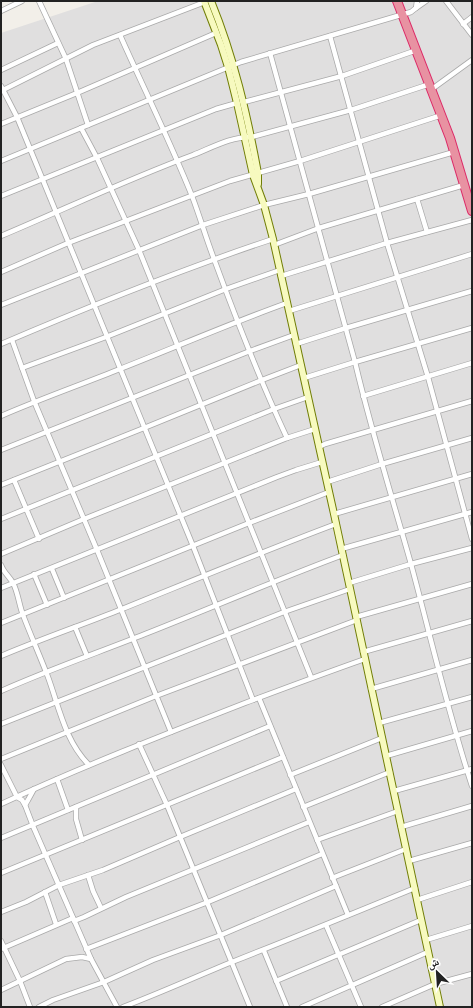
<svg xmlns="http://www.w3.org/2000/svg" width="473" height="1008" font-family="'Space Grotesk','Noto Naskh Arabic',sans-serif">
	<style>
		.residential { fill: #e0dfdf }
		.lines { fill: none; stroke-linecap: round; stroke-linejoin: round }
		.street-casing { stroke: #a9a9a9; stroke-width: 6 }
		.secondary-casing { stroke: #707d05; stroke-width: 8 }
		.highway-casing { stroke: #dc2a67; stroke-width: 10 }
		.street { stroke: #fff; stroke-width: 4.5 }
		.secondary { stroke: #f7fabf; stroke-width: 6 }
		.highway { stroke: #e892a2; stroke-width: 8 }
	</style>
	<rect width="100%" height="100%" fill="#f2efe9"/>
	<polygon class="residential" points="98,1 472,1 472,1007 1,1007 1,33"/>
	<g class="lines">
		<defs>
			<g id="street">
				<polyline points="39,1 66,59 88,125"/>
				<polyline points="446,1 472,35"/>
				<polyline points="416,8 426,1"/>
				<polyline points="1,11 22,1"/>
				<polyline points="463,24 472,17"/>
				<path d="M120,35C144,89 170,141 192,196C200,217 206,238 214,259C236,319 260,380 287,438"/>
				<polyline points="330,36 387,243 428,377 472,539"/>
				<polyline points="270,53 355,362 304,378"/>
				<polyline points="1,70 58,43"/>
				<polyline points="1,86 17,117 193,546 253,700"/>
				<polyline points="432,89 472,60"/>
				<polyline points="1,91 93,45 205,2"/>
				<polyline points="244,102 342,76 417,50"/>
				<polyline points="1,124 77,93 216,33"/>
				<polyline points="81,128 97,158 139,250 311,677"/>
				<polyline points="1,161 241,62 411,12 416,8 417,1"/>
				<polyline points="1,196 216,109 237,103"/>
				<polyline points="417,199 427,232"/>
				<path d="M1,236C65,209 128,179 193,155C211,148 232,136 252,137L351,110L430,84"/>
				<polyline points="274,245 319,228 464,185"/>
				<polyline points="1,272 68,243 230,181 300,161 442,115"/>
				<polyline points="281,276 387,243 472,220"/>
				<polyline points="1,305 203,225 264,205 309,194 454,152"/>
				<polyline points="289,311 472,254"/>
				<path d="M472,328L355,362C371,430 392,497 411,564C431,638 448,713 472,786"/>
				<polyline points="12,340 34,401 97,550 171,732"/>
				<path d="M1,344C90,306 180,270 273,239"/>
				<polyline points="296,344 346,328 472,291"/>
				<polyline points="22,368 106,337 226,289 280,270"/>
				<polyline points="363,396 472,363"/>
				<path d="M1,416C40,399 80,385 120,369C176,347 231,323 287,303"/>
				<polyline points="319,447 325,444 472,401"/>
				<polyline points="1,450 250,351 294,335"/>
				<polyline points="14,480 39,539"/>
				<polyline points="327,482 382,464 472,438"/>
				<polyline points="1,485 144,428 262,380 301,365"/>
				<polyline points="334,514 472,474"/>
				<polyline points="1,519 274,409 308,397"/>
				<polyline points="341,549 472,512"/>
				<polyline points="1,554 84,519 287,438 315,429"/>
				<path d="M1,565C4,573 9,576 13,583C18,592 19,605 23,615C31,636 40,656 48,677C59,707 65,741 89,765"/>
				<polyline points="52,569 64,598"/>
				<polyline points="34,574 47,605"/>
				<polyline points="349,583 411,564 472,548"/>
				<polyline points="1,588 277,477 296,470 322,462"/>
				<polyline points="356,617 472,584"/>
				<polyline points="1,623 249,523 329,492"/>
				<polyline points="75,627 87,656"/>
				<polyline points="363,652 472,621"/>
				<path d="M1,656C41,639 82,625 122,609C194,580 264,551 336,524"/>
				<polyline points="371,689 472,660"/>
				<path d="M1,691C48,670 97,653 145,634C211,608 276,580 343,555"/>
				<polyline points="259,698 348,915"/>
				<polyline points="379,723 472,697"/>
				<polyline points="1,724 284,612 350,589"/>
				<polyline points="139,744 167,805 250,1007"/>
				<polyline points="386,756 472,731"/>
				<polyline points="1,759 156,696 357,620"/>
				<polyline points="1,765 17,797 22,800 25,805 33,826 91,959 117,1007"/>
				<polyline points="290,775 382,738"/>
				<polyline points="57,779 68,810"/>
				<polyline points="394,791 472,769"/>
				<path d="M1,804C81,767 163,735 245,703C285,688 325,673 365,659"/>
				<polyline points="25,805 28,800 34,789"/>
				<polyline points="76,807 76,819 82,840"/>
				<polyline points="303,807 390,772"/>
				<polyline points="401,827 472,806"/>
				<polyline points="1,838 270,726"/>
				<polyline points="317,840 398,811"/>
				<polyline points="409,861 472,843"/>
				<polyline points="1,873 283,757"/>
				<polyline points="88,875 93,891 101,908"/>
				<polyline points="332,878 406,849"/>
				<polyline points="45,892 56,924"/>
				<polyline points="417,900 472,882"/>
				<polyline points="1,912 26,902 59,885 103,870 180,837 296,789"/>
				<polyline points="74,921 84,917 126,897 309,822"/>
				<polyline points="326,925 361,1007"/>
				<polyline points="426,940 472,926"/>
				<polyline points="1,941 20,981 30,1007"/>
				<polyline points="1,949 73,918"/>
				<polyline points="86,949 208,902 322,854"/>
				<polyline points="264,951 287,1007"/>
				<polyline points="276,981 421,920"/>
				<polyline points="1,990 66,959 82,957 91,959"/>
				<polyline points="39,1007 53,1000 104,982 153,960 221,935 336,886"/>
				<path d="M123,1007C160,993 195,977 232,962C293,938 354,913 415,888"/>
				<polyline points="302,1007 428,952"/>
				<polyline points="382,1007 435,984 472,974"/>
			</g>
			<g id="secondary">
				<polyline points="204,1 221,45 228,67 237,103 253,175 264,205 273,239 334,514 440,1007"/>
				<path d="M211,1C234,57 247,114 258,173V184"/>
			</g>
			<polyline id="highway" points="397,1 450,138 472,211"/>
		</defs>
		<use href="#street" class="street-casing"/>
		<use href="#secondary" class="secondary-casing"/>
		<use href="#highway" class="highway-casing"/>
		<use href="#street" class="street"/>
		<use href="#secondary" class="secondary"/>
		<use href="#highway" class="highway"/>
	</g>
	<rect width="473" height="1008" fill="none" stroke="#222222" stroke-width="4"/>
	<g transform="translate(437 972) rotate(335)" stroke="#ffffff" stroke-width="3" paint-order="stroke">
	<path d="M0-3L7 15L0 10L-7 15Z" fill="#222222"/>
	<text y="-6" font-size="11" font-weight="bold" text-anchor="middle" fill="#222222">ش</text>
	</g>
</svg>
